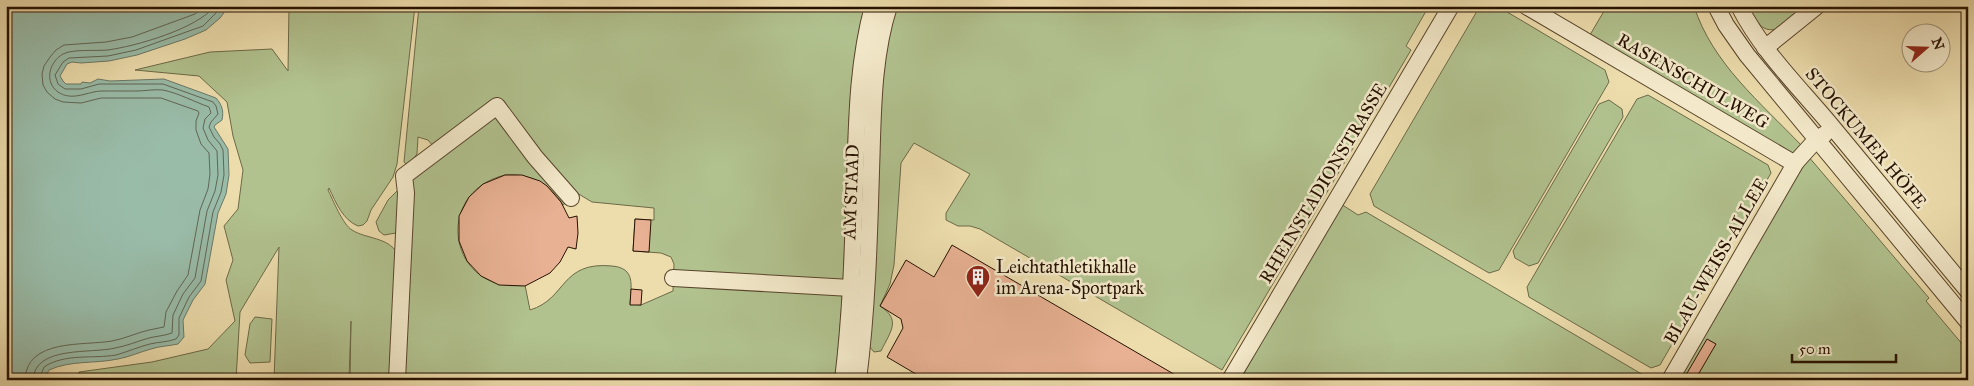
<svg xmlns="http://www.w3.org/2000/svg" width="1974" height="386" font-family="'IM FELL Great Primer',serif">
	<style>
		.green { fill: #b1c28f; stroke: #6c6a48; fill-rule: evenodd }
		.water { fill: #99bca9; stroke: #6b7865 }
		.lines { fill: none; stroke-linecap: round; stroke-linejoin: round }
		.shore { stroke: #606654; stroke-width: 1 }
		.building { fill: #e8b193; stroke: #261100 }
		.minor-casing { stroke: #58442b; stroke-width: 18 }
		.minor { stroke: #f3e9ca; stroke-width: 16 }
		.labels { text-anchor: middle; stroke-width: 5; stroke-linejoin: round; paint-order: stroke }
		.street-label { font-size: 18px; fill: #261100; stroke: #f3e9ca }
		.poi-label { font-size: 18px; fill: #261100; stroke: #f3e9ca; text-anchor: start }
	</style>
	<rect width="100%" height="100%" fill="#edddad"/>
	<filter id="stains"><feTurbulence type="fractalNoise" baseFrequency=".004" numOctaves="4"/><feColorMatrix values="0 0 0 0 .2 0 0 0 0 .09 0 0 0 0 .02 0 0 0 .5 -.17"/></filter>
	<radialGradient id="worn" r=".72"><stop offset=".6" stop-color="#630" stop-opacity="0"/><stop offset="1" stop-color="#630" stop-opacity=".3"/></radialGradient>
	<g class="green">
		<path d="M289,6H415L397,164L393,177L371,210L367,221L363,225L358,226C343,220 336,203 329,188L328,190C333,200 343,225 352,230C366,239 388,237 397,253L393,380H350L351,321L349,380H274L279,247L240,312L236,380H170L163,376L132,380H77L79,372L152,362L208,349L235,321L226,280L233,260L224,226L238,209L243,170L233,136L227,102L199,76L135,70L210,52L272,49L288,71Z"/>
		<path d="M419,6H865C850,62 849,118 847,175C845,244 843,312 835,380H404L412,180L438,152L428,140L418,137L417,154L414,158L415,163L407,165L404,162ZM505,175C530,173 550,184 563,205L577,193L592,202L654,208V220L635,219L633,251L661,253L671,257L674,264L673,291L641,305L630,304C631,286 636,268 612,266C560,261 567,299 530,310L525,285C449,295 431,193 505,175Z"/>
		<path d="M894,6H1429L1406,46L1411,50L1222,370L980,229L970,226H958L946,220V213L970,174L914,143L901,163L894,265L890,284L880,306C902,320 890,332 881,351L874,352L869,346L883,54Z"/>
		<polygon points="1480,6 1497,6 1605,70 1609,82 1499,270 1489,273 1374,206 1370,194"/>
		<path d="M1607,6H1694C1712,63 1761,103 1801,145L1793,153L1782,154L1587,40Z"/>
		<path d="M1748,6H1812C1802,15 1778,36 1764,28C1757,24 1753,14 1748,6Z"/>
		<polygon points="1648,95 1768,165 1771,173 1660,365 1651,368 1529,297 1527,287 1637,99"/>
		<polygon points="1609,100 1622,109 1623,117 1538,263 1529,266 1515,258 1513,251 1599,104"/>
		<polygon points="1808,156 1929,298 1926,301 1968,351 1968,380 1678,380"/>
		<polygon points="398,190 399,191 396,233 384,235 379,231 376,222 388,200"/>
		<polygon points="1341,204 1358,215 1366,212 1645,376 1646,380 1240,380"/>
		<polygon points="255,317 272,319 270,362 250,363 245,355 250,324"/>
	</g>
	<path class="water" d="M6,6H229L220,18L206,30L185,39L137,55L109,61L81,63L72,62L67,64L60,76L63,81L66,84H81L82,82L90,83L98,79L110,81L164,79L216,98C222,105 224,111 222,120L215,125L214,127L228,149L229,175L226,194L218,213L205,284L193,300L183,320L184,337L178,344C169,346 160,346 151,349C140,352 129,357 118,359C94,364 71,360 49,370L44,380H6Z"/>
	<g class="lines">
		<g class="shore">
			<path d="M25,380C26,338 84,346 112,341C124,339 136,333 149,330C154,329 159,328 164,327L166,312L177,291L188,275L200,210L208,189L210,174L209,153L201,144L196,130V121L199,113L198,111L161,98H101L81,103L63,102L55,99L47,92L43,85L42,74L44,66L50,57L56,50L64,45L106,42L132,37L195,14L205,6"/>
			<path d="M33,380C34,345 92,354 115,348C127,346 138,341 149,338C156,336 164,336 172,333L173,315L183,294L195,278L207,211L215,191L218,175L217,151L208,140L203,128L205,119L211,113L209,107C195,102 178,93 163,90C154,89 145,91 136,91C125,91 113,91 102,91C88,91 73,102 58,92C44,82 49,62 63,54C72,49 96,51 108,50C136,46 197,29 215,6"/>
			<path d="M39,380L44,367C65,353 93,359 116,355C127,352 138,347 150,344C158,342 168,342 176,339L179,335V318L189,297L201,281L213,212L221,192L224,175L223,150L220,144L214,137L209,127L211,122L218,114L216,106L213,102L163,84H99L81,89H65L58,84L55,75L63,62L69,58L108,56L136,50L203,26L223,6"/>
		</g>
	</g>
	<g class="building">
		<polygon points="505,175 522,175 540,181 547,186 561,202 569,218 577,216 578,233 576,249 568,247 560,262 550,273 525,286 499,285 481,276 467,261 459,241 459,216 469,197 483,184"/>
		<polygon points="635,219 651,220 649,252 633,251"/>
		<polygon points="952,245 1184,380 926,380 887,357 903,328 901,319 880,306 906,260 934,277"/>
		<polygon points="631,289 642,290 641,305 630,305"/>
		<polygon points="1707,339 1716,344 1695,380 1683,380"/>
	</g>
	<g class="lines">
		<defs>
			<g id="minor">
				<polyline points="1526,6 1790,161 1796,162 1816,140 1825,134"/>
				<polyline points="1716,6 1726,25 1747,55 1968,322"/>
				<path d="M1739,6C1763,53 1801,89 1834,129C1879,183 1923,237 1968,291"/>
				<polyline points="1765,48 1817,6"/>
				<polyline points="673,278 851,288"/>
				<polyline points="397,380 406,193 404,176 497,106 535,157 571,198"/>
				<path d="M843,380C851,315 853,249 855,183C857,122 857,66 873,6"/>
				<path d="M858,380C867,311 869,241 871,171C873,116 872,59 889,6"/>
				<polyline points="1230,380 1451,6"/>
				<polyline points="1670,380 1796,162"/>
			</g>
		</defs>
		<use href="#minor" class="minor-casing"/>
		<use href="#minor" class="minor"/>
	</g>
	<defs>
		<symbol id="building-pin" viewBox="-11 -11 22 30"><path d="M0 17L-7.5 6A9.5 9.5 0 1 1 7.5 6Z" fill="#8f2418" stroke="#f3e9ca"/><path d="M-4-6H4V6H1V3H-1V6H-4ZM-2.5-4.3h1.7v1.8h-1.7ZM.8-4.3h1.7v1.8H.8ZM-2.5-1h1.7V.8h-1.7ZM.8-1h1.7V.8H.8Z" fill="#fff"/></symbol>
	</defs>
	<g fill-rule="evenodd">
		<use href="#building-pin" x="964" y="263" width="28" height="38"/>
	</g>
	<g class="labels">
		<g class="street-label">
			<text transform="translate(1693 81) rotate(30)" y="6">RASENSCHULWEG</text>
			<text transform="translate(1866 138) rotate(50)" y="6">STOCKUMER HÖFE</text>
			<text transform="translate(1323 183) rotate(-59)" y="6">RHEINSTADIONSTRASSE</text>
			<text transform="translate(851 192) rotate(-88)" y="6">AM STAAD</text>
			<text transform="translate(1716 261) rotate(-60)" y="6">BLAU-WEISS-ALLEE</text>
		</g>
		<g class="poi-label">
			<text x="996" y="273">Leichtathletikhalle<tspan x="996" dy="21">im Arena-Sportpark</tspan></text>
		</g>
	</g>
	<rect width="1974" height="386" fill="none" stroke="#edddad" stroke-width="25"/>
	<rect x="8" y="8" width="1959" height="371" fill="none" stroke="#261100" stroke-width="2.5"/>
	<rect x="12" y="12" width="1949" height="361" fill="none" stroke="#261100"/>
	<g transform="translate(1926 48) rotate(70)"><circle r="24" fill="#f3e9ca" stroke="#a19379"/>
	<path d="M0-4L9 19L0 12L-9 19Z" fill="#8f2418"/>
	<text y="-8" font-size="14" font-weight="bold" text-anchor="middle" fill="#261100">N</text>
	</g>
	<path d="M1792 354v8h104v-8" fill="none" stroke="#261100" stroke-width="2.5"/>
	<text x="1799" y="354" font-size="15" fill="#261100" stroke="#f3e9ca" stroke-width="4" paint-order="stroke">50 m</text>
	<rect width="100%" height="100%" filter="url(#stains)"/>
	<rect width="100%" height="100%" fill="url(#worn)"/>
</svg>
